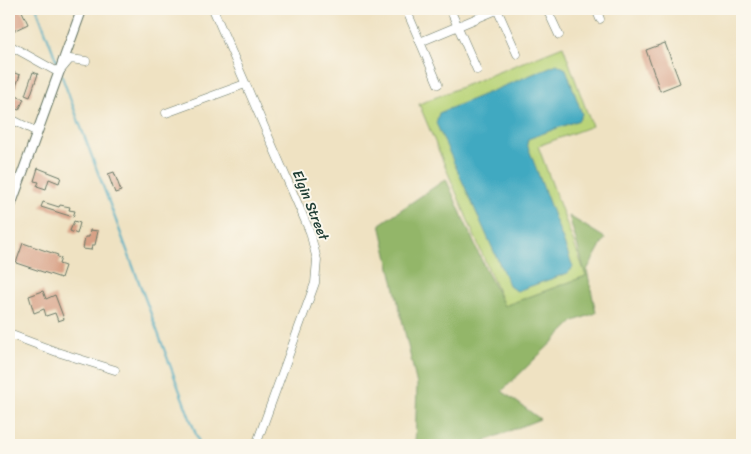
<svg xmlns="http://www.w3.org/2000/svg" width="751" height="454" font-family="Sriracha,sans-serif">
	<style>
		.green { fill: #bad479; stroke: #6c8856 }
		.forest { fill: #93b669; stroke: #597a4e }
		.water { fill: #41a9c1; stroke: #30737a }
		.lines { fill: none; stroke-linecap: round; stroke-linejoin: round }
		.stream { stroke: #41a9c1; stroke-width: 2 }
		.building { fill: #d8a186 }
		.minor-casing { stroke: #687766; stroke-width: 9 }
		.tertiary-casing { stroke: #687766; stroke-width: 11 }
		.minor { stroke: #fff; stroke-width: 8 }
		.tertiary { stroke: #fff; stroke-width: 9 }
		.labels { text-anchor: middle; stroke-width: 4; stroke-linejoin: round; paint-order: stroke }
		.street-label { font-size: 14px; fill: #1f3d34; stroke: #fbf7ec }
	</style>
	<rect width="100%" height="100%" fill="#fbf7ec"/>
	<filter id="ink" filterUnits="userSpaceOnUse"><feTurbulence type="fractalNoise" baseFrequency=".02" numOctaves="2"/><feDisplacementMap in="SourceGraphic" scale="10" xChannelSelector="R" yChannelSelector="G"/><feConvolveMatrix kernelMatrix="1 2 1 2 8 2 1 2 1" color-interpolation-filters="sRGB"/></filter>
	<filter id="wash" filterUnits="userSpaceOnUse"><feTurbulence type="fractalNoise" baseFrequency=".0096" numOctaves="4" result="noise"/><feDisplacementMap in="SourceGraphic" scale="20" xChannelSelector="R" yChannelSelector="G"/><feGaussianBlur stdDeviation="1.12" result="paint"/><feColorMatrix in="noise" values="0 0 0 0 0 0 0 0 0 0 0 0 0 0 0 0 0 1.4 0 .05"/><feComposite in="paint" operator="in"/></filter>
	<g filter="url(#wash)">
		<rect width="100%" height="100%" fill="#efe2c2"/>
		<polygon class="green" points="563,46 592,126 538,146 586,276 504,306 419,104"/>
		<polygon class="forest" points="446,179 485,268 504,306 586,276 569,216 605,238 587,270 596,313 574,321 502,391 540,419 474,445 415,445 417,385 380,224"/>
		<polygon class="water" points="557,64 566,69 582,114 579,120 528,139 527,144 573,267 568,273 517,291 510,287 436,123 439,113"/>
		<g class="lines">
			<g class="stream">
				<polyline points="37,9 58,65"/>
				<polyline points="61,74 200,445"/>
			</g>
		</g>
		<g id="blocks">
			<g class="building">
				<polygon points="9,9 21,9 28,24 9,33"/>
				<polygon points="665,43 680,83 660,91 646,50"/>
				<polygon points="12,72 20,75 13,95 24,99 19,110 9,106 9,82"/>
				<polygon points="33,72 38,74 30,97 25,95"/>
				<polygon points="38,168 61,177 59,183 49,179 46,189 37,186 39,182 34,181"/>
				<polygon points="114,172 121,191 115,193 108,174"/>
				<polygon points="43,202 59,207 60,205 70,207 69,210 75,211 73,217 41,207"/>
				<polygon points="74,221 80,223 77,234 70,231"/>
				<polygon points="90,230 98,231 95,245 92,245 91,250 83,249 85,237 89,237"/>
				<polygon points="23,243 58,255 57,257 61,258 59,264 65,266 61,278 16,263"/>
				<polygon points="43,291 46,299 55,295 64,319 58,321 55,313 46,316 44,309 34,313 29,296"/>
			</g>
		</g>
	</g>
	<g filter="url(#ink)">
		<use href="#blocks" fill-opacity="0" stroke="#687766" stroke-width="1"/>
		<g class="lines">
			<defs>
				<g id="minor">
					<polyline points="213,9 310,232 317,260 315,283 256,445"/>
					<polyline points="406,9 438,84"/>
					<polyline points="450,9 477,70"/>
					<polyline points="497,9 517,54"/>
					<polyline points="547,9 559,35"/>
					<polyline points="596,9 600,19"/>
					<polyline points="420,42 499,9"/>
					<polyline points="9,45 54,70 60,71 70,59 86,61"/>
					<polyline points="166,113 245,84"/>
					<polyline points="9,118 37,132"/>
					<polyline points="9,334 57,352 115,370"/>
				</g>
				<polyline id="tertiary" points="9,210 82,9"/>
			</defs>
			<use href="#minor" class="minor-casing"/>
			<use href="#tertiary" class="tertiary-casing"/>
			<use href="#minor" class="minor"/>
			<use href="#tertiary" class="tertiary"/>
		</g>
	</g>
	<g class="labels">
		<g class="street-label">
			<text transform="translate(311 205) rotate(68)" y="5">Elgin Street</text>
		</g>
	</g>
	<rect width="751" height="454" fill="none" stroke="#fbf7ec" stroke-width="30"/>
</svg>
